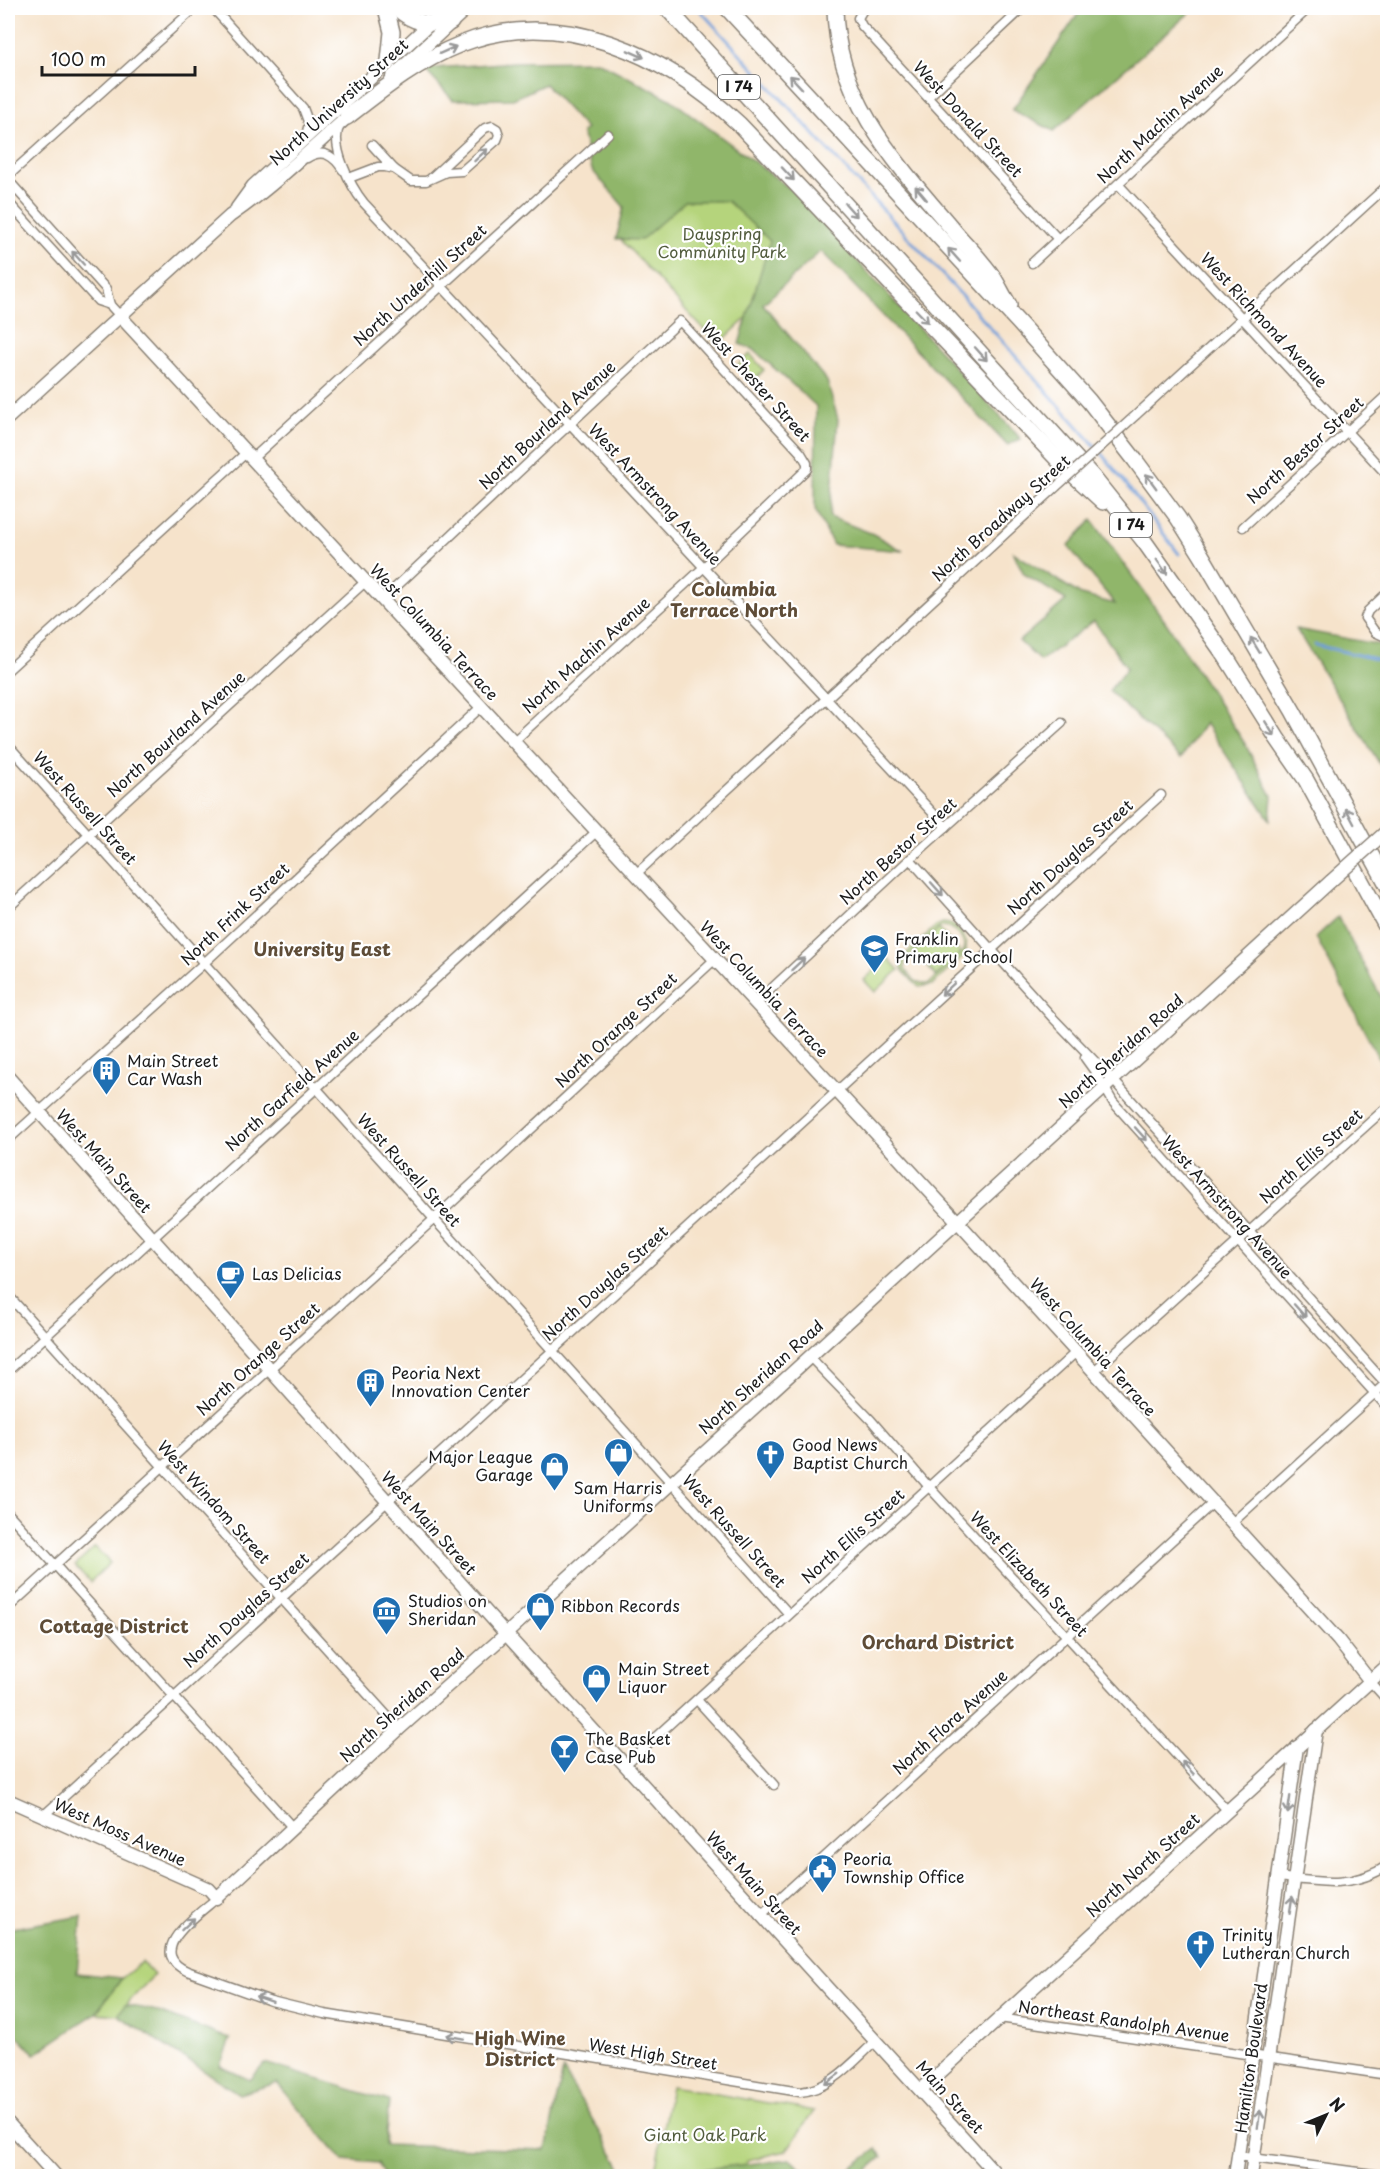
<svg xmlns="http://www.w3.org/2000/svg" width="1395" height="2184" font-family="'Playpen Sans',sans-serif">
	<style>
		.green { fill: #b5d47b; stroke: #68784c; stroke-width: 1.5; fill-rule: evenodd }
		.forest { fill: #90b66b; stroke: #566944; stroke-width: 1.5 }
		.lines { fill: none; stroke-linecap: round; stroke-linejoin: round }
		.stream { stroke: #709ed9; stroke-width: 3 }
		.street-casing { stroke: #898074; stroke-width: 11 }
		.secondary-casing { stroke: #898074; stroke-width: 15 }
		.highway-casing { stroke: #898074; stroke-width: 18 }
		.street { stroke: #fff; stroke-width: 8 }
		.secondary { stroke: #fff; stroke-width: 12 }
		.highway { stroke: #fff; stroke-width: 15 }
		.street-bridge-casing { stroke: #898074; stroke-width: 11; stroke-linecap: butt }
		.secondary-bridge-casing { stroke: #898074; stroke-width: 15; stroke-linecap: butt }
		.street-bridge { stroke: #fff; stroke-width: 8 }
		.secondary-bridge { stroke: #fff; stroke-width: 12 }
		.oneway { stroke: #999 }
		.labels { text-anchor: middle; stroke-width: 4.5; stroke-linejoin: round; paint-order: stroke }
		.shield { fill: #fff; stroke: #606060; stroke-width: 1.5 }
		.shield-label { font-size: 15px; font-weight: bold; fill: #1c1c1c }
		.street-label { font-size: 16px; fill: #1c1c1c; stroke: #fff }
		.park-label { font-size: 16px; fill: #525c3d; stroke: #fff }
		.poi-label { font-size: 16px; fill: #1c1c1c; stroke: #fff; text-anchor: start }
		.neighbourhood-label { font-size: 18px; font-weight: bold; fill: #5e4c37; stroke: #fff }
	</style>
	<rect width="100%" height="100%" fill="#fff"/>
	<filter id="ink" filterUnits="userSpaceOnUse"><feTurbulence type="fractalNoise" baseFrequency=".0167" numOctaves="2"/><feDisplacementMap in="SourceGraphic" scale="12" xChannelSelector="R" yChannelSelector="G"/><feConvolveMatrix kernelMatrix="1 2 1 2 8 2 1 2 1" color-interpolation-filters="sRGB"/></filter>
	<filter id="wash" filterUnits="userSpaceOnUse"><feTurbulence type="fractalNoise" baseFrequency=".008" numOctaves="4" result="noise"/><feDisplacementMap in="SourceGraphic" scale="24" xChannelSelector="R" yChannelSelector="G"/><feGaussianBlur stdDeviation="1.35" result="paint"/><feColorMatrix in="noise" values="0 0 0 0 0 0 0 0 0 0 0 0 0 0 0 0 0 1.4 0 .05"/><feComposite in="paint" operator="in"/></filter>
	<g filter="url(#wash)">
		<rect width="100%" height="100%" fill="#f6e3cb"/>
		<g class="green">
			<polygon points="725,145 822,247 718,345 622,241"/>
			<polygon points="750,354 764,370 752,382 737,366"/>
			<path d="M943,923C959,923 970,941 965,955L932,985L919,987L903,971L901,966L904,956L936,926ZM944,926C955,928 966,939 964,951L930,983C918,987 912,978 905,969V960L939,928Z"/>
			<polygon points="939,929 961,953 936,976 914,952"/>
			<polygon points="888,958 899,970 875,992 864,980"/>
			<polygon points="95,1547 110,1563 90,1582 75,1566"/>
			<polygon points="142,1962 154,1975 124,2007 118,2015 96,2013 122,1978"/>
			<polygon points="671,2086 814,2111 786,2151 747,2160 744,2176 654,2176"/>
		</g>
		<g class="forest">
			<polygon points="1086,8 1195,8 1054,131 1012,110 1078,14"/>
			<polygon points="597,61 670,99 792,190 1021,439 1007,445 821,251 763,304 827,381 838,419 830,517 873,534 903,551 833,545 815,509 816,406 753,349 739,344 770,241 727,201 685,201 641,240 616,239 624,207 592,170 582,132 586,129 545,84 513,99 453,100 424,69 515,62"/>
			<polygon points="1092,520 1167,624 1245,744 1272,796 1270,820 1205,723 1181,758 1109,691 1127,668 1094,621 1040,661 1019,641 1066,600 1024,574 1013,552 1081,595 1115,604 1068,546"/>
			<polygon points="1296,629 1387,646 1388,772 1386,774"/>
			<polygon points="1338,917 1387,1008 1387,1060 1382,1065 1316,937"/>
			<polygon points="82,1916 77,1973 122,1978 96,2013 35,2054 8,2027 8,1929"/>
			<polygon points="125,2005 153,2010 230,2039 220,2066 250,2080 265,2063 389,2101 385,2145 546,2150 563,2070 626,2176 384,2176 378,2163 343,2160 277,2083 239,2094 118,2015"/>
			<polygon points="877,2149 882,2157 860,2176 840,2176"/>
			<polygon points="790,2159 808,2176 646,2176"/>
		</g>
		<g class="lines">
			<g class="stream">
				<polyline points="698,8 963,297 1105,457 1179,554"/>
				<polyline points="1315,645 1388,662"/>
			</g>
		</g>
	</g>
	<g filter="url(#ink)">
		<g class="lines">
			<defs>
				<g id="street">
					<polyline points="213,8 303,108 309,124 306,135"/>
					<polyline points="864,8 858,18 862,26 1058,239"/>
					<polyline points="928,97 1023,8"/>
					<path d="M340,125C329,145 351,187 364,203L946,827"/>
					<polyline points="372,145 394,169"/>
					<path d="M307,158C323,148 334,156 343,170"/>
					<polyline points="8,176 195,8"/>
					<polyline points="349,178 378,167 385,167 394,169 411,181 426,181 446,172 462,171 497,140 499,135 497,129 492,126 485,128 430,179"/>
					<polyline points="8,180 106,289 110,305 120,316"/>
					<polyline points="1118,184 1388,476"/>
					<polyline points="8,202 98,301 110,305"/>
					<polyline points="1032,263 1309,8"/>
					<polyline points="1136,415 1388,185"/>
					<polyline points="252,459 608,134"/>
					<polyline points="1243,527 1388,394"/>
					<polyline points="1388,592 1368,611 1365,618 1375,632 1388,638"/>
					<polyline points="382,600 680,321 801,453 807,463 807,469 703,568 513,742"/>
					<polyline points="8,670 246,453"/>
					<polyline points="8,745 789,1614"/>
					<polyline points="910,859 1053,1018 1114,1081 1388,1386"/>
					<polyline points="636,874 1056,487"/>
					<polyline points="8,908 365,582"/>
					<polyline points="755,1004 910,859 1062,723"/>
					<polyline points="1085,1058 1098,1076 1113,1102 1388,1408"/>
					<polyline points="8,1140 203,964 481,707"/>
					<polyline points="8,1295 399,1729"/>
					<polyline points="809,1356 871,1420 929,1487 1228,1811"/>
					<polyline points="8,1371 596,832"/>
					<polyline points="1093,1372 1388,1106"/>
					<polyline points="8,1513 293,1828"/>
					<polyline points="1232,1523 1385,1384"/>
					<polyline points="8,1608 433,1220 714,960"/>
					<polyline points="1370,1681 1388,1701"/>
					<polyline points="697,1700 774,1785"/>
					<polyline points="625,1765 1075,1353"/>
					<polyline points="43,1816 1161,795"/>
					<path d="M1279,1877C1318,1882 1354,1889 1388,1865"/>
					<path d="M217,1898C199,1914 143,1951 187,1971L271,2001L324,2014L800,2092C830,2090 855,2060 876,2041"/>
					<polyline points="761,1915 1214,1502"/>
					<polyline points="999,2018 1388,2075"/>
					<polyline points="1238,2156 1388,2176"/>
				</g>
				<g id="secondary">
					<polyline points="392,77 467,8"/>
					<polyline points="237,208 253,186 447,8"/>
					<polyline points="120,316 957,1221 1338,1640 1370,1681"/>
					<path d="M8,418L230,216C274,186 312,148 352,113"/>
					<polyline points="8,1077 506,1634 998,2176"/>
					<polyline points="8,1800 209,1889 217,1898 399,1729 506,1634 1331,881"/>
					<polyline points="921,2090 1388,1665"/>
					<polyline points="8,2123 56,2176"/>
					<polyline points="1235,2176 1297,1747"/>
					<polyline points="1251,2176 1316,1730"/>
				</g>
				<g id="highway">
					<polyline points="386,8 392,32 389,61"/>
					<path d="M397,8C414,25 429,24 451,22"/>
					<polyline points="667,8 1092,476 1144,541 1226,657 1277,738 1306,780 1388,930"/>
					<polyline points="727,8 1019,323 1089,401 1135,460 1178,518 1202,556 1293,711 1388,886"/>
					<path d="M835,8C836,100 898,165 955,232C967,246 982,261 993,277C999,286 1003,296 1009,305"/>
					<path d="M347,117C383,89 418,61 461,44C561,4 667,56 739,124L1064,466L1103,502"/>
				</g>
			</defs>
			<use href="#street" class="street-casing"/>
			<use href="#secondary" class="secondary-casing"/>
			<use href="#highway" class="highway-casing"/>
			<use href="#street" class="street"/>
			<use href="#secondary" class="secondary"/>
			<use href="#highway" class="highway"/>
			<defs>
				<polyline id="street-bridge" points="1056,487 1136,415"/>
				<polyline id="secondary-bridge" points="1331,881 1388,830"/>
			</defs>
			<use href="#street-bridge" class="street-bridge-casing"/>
			<use href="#secondary-bridge" class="secondary-bridge-casing"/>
			<use href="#street-bridge" class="street-bridge"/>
			<use href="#secondary-bridge" class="secondary-bridge"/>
		</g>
		<defs><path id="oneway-shaft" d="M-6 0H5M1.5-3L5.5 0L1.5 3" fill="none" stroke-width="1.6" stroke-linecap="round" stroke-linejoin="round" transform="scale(1.5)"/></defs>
		<g class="oneway">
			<use href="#oneway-shaft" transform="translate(448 50) rotate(-24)"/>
			<use href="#oneway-shaft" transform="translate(636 54) rotate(24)"/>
			<use href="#oneway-shaft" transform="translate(796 82) rotate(-133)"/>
			<use href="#oneway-shaft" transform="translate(481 155) rotate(-43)"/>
			<use href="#oneway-shaft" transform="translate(788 174) rotate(47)"/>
			<use href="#oneway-shaft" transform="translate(921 193) rotate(-130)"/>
			<use href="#oneway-shaft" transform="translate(851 210) rotate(48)"/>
			<use href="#oneway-shaft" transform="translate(954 255) rotate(-132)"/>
			<use href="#oneway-shaft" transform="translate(78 258) rotate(-132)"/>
			<use href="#oneway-shaft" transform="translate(922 316) rotate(46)"/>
			<use href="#oneway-shaft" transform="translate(981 354) rotate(48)"/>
			<use href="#oneway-shaft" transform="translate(1151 481) rotate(-126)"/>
			<use href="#oneway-shaft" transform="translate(1162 567) rotate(54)"/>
			<use href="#oneway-shaft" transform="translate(1255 645) rotate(-121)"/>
			<use href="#oneway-shaft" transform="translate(1270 729) rotate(58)"/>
			<use href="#oneway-shaft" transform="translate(1350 816) rotate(-118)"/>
			<use href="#oneway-shaft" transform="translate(937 889) rotate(48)"/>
			<use href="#oneway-shaft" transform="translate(798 964) rotate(-43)"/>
			<use href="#oneway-shaft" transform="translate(948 989) rotate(137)"/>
			<use href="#oneway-shaft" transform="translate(1141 1134) rotate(48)"/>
			<use href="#oneway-shaft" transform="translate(1300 1311) rotate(48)"/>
			<use href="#oneway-shaft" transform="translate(1188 1768) rotate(-133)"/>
			<use href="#oneway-shaft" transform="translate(1289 1805) rotate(98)"/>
			<use href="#oneway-shaft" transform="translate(1291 1905) rotate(-81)"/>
			<use href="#oneway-shaft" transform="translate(188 1924) rotate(-43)"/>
			<use href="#oneway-shaft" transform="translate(264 1999) rotate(-161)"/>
			<use href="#oneway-shaft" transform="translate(455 2037) rotate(-170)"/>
			<use href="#oneway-shaft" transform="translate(832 2079) rotate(144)"/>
			<use href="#oneway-shaft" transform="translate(1259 2119) rotate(-82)"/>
		</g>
	</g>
	<defs>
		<symbol id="school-pin" viewBox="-11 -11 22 30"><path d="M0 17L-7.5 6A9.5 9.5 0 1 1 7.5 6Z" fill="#1f6fb2" stroke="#fff"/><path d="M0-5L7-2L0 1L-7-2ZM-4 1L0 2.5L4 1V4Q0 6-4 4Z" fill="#fff"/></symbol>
		<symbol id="building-pin" viewBox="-11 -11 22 30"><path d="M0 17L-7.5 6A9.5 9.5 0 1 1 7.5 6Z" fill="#1f6fb2" stroke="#fff"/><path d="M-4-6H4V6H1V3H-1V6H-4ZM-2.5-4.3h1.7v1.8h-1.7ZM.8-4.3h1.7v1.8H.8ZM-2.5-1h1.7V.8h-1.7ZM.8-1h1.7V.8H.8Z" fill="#fff"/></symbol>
		<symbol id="cafe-pin" viewBox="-11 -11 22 30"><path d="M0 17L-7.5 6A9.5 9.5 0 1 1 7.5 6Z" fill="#1f6fb2" stroke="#fff"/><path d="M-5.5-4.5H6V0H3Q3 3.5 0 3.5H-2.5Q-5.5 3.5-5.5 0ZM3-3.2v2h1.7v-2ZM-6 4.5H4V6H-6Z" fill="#fff"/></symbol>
		<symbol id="shop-pin" viewBox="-11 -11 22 30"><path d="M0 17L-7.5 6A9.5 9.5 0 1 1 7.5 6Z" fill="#1f6fb2" stroke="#fff"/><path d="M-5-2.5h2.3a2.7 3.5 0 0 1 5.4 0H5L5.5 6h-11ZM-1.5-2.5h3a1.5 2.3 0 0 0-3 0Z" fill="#fff"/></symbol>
		<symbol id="church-pin" viewBox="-11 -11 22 30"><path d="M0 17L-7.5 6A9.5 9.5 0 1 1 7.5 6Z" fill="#1f6fb2" stroke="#fff"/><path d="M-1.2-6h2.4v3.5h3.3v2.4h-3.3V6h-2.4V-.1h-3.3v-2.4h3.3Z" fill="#fff"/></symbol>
		<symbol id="museum-pin" viewBox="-11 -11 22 30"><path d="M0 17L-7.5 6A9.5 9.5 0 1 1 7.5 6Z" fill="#1f6fb2" stroke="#fff"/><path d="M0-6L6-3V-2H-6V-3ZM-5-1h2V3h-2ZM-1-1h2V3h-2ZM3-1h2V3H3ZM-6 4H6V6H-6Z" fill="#fff"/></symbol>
		<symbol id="bar-pin" viewBox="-11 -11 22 30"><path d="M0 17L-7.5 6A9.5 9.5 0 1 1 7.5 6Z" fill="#1f6fb2" stroke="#fff"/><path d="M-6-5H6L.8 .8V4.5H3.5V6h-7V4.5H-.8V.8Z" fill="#fff"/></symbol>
		<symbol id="civic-pin" viewBox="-11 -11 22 30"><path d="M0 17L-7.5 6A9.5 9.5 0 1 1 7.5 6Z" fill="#1f6fb2" stroke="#fff"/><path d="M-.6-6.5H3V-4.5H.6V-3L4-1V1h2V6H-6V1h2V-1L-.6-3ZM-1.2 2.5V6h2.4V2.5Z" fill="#fff"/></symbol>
	</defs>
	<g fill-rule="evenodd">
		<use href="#school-pin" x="858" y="932" width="33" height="45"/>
		<use href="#building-pin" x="90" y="1054" width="33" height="45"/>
		<use href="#cafe-pin" x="214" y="1258" width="33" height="45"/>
		<use href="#building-pin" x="354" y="1366" width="33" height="45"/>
		<use href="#shop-pin" x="602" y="1436" width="33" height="45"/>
		<use href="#church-pin" x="754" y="1438" width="33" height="45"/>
		<use href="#shop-pin" x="538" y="1450" width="33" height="45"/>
		<use href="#shop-pin" x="524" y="1590" width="33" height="45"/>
		<use href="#museum-pin" x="370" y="1594" width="33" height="45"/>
		<use href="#shop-pin" x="580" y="1662" width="33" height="45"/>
		<use href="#bar-pin" x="548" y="1732" width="33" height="45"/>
		<use href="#civic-pin" x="806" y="1852" width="33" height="45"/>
		<use href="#church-pin" x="1184" y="1928" width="33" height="45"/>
	</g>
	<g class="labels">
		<g class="shield">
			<rect x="718" y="75" width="42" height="24" rx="4.5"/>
			<rect x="1110" y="513" width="42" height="24" rx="4.5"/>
		</g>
		<g class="shield-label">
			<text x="739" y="92">I 74</text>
			<text x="1131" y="530">I 74</text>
		</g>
		<g class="street-label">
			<text transform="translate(339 102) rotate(-42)" y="6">North University Street</text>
			<text transform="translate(968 119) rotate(47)" y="6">West Donald Street</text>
			<text transform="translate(1160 124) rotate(-43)" y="6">North Machin Avenue</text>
			<text transform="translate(420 285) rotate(-42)" y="6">North Underhill Street</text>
			<text transform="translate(1264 320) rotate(47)" y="6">West Richmond Avenue</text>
			<text transform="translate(756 382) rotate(48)" y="6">West Chester Street</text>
			<text transform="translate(547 425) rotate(-43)" y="6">North Bourland Avenue</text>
			<text transform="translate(1305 450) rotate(-42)" y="6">North Bestor Street</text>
			<text transform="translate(655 494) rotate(47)" y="6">West Armstrong Avenue</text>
			<text transform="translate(1001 518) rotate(-42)" y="6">North Broadway Street</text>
			<text transform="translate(434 632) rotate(47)" y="6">West Columbia Terrace</text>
			<text transform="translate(586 655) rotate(-42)" y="6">North Machin Avenue</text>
			<text transform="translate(176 734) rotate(-42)" y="6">North Bourland Avenue</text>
			<text transform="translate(85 808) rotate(48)" y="6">West Russell Street</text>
			<text transform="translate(898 851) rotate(-42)" y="6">North Bestor Street</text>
			<text transform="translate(1070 857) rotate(-42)" y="6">North Douglas Street</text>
			<text transform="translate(235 914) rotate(-43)" y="6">North Frink Street</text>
			<text transform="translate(764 989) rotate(47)" y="6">West Columbia Terrace</text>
			<text transform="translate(616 1030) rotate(-43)" y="6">North Orange Street</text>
			<text transform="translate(1121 1051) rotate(-42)" y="6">North Sheridan Road</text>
			<text transform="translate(292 1090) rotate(-42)" y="6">North Garfield Avenue</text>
			<text transform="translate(1311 1156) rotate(-42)" y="6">North Ellis Street</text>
			<text transform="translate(104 1161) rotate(48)" y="6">West Main Street</text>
			<text transform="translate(409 1170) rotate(48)" y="6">West Russell Street</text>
			<text transform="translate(1227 1207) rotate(48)" y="6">West Armstrong Avenue</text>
			<text transform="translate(605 1283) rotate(-42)" y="6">North Douglas Street</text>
			<text transform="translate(1093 1347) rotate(48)" y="6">West Columbia Terrace</text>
			<text transform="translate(258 1359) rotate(-42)" y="6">North Orange Street</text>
			<text transform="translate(761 1377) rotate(-42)" y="6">North Sheridan Road</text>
			<text transform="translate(214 1502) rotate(48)" y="6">West Windom Street</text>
			<text transform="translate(429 1523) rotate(48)" y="6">West Main Street</text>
			<text transform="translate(734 1531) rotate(48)" y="6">West Russell Street</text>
			<text transform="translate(853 1536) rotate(-42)" y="6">North Ellis Street</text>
			<text transform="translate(1029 1574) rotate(47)" y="6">West Elizabeth Street</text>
			<text transform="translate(246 1610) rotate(-42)" y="6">North Douglas Street</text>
			<text transform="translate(402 1705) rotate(-42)" y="6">North Sheridan Road</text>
			<text transform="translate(950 1722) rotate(-42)" y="6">North Flora Avenue</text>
			<text transform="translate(120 1832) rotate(24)" y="6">West Moss Avenue</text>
			<text transform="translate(1143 1865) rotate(-42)" y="6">North North Street</text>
			<text transform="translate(754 1883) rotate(48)" y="6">West Main Street</text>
			<text transform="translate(1124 2021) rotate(8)" y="6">Northeast Randolph Avenue</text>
			<text transform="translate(653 2054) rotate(9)" y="6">West High Street</text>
			<text transform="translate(1251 2058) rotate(-82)" y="6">Hamilton Boulevard</text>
			<text transform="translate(950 2097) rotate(48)" y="6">Main Street</text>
		</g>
		<g class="park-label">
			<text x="722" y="240">Dayspring<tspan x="722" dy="18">Community Park</tspan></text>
			<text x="705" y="2141">Giant Oak Park</text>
		</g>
		<g class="poi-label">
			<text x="895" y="945">Franklin<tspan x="895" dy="18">Primary School</tspan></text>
			<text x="127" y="1067">Main Street<tspan x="127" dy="18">Car Wash</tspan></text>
			<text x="252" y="1280">Las Delicias</text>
			<text x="391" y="1379">Peoria Next<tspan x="391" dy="18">Innovation Center</tspan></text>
			<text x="792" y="1451">Good News<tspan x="792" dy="18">Baptist Church</tspan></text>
			<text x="533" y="1463" text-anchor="end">Major League<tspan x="533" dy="18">Garage</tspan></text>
			<text x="618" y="1494" text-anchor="middle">Sam Harris<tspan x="618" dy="18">Uniforms</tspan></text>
			<text x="408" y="1607">Studios on<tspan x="408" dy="18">Sheridan</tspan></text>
			<text x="561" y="1612">Ribbon Records</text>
			<text x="618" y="1675">Main Street<tspan x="618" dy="18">Liquor</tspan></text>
			<text x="585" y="1745">The Basket<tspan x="585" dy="18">Case Pub</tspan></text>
			<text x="843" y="1865">Peoria<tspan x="843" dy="18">Township Office</tspan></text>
			<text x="1222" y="1941">Trinity<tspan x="1222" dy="18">Lutheran Church</tspan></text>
		</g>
		<g class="neighbourhood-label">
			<text x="734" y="596">Columbia<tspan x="734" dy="21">Terrace North</tspan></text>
			<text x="322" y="956">University East</text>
			<text x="114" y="1633">Cottage District</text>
			<text x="938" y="1649">Orchard District</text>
			<text x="520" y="2045">High Wine<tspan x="520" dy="21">District</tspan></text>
		</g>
	</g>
	<rect width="1395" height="2184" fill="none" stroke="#fff" stroke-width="30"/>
	<g transform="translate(1326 2115) rotate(47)" stroke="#ffffff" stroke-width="4.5" paint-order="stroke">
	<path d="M0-4.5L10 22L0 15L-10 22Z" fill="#1c1c1c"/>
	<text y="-9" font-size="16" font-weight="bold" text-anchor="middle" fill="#1c1c1c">N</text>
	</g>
	<path d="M42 66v9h153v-9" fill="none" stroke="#1c1c1c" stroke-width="3"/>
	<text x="51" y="66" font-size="18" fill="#1c1c1c" stroke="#ffffff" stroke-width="4.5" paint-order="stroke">100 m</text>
</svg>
